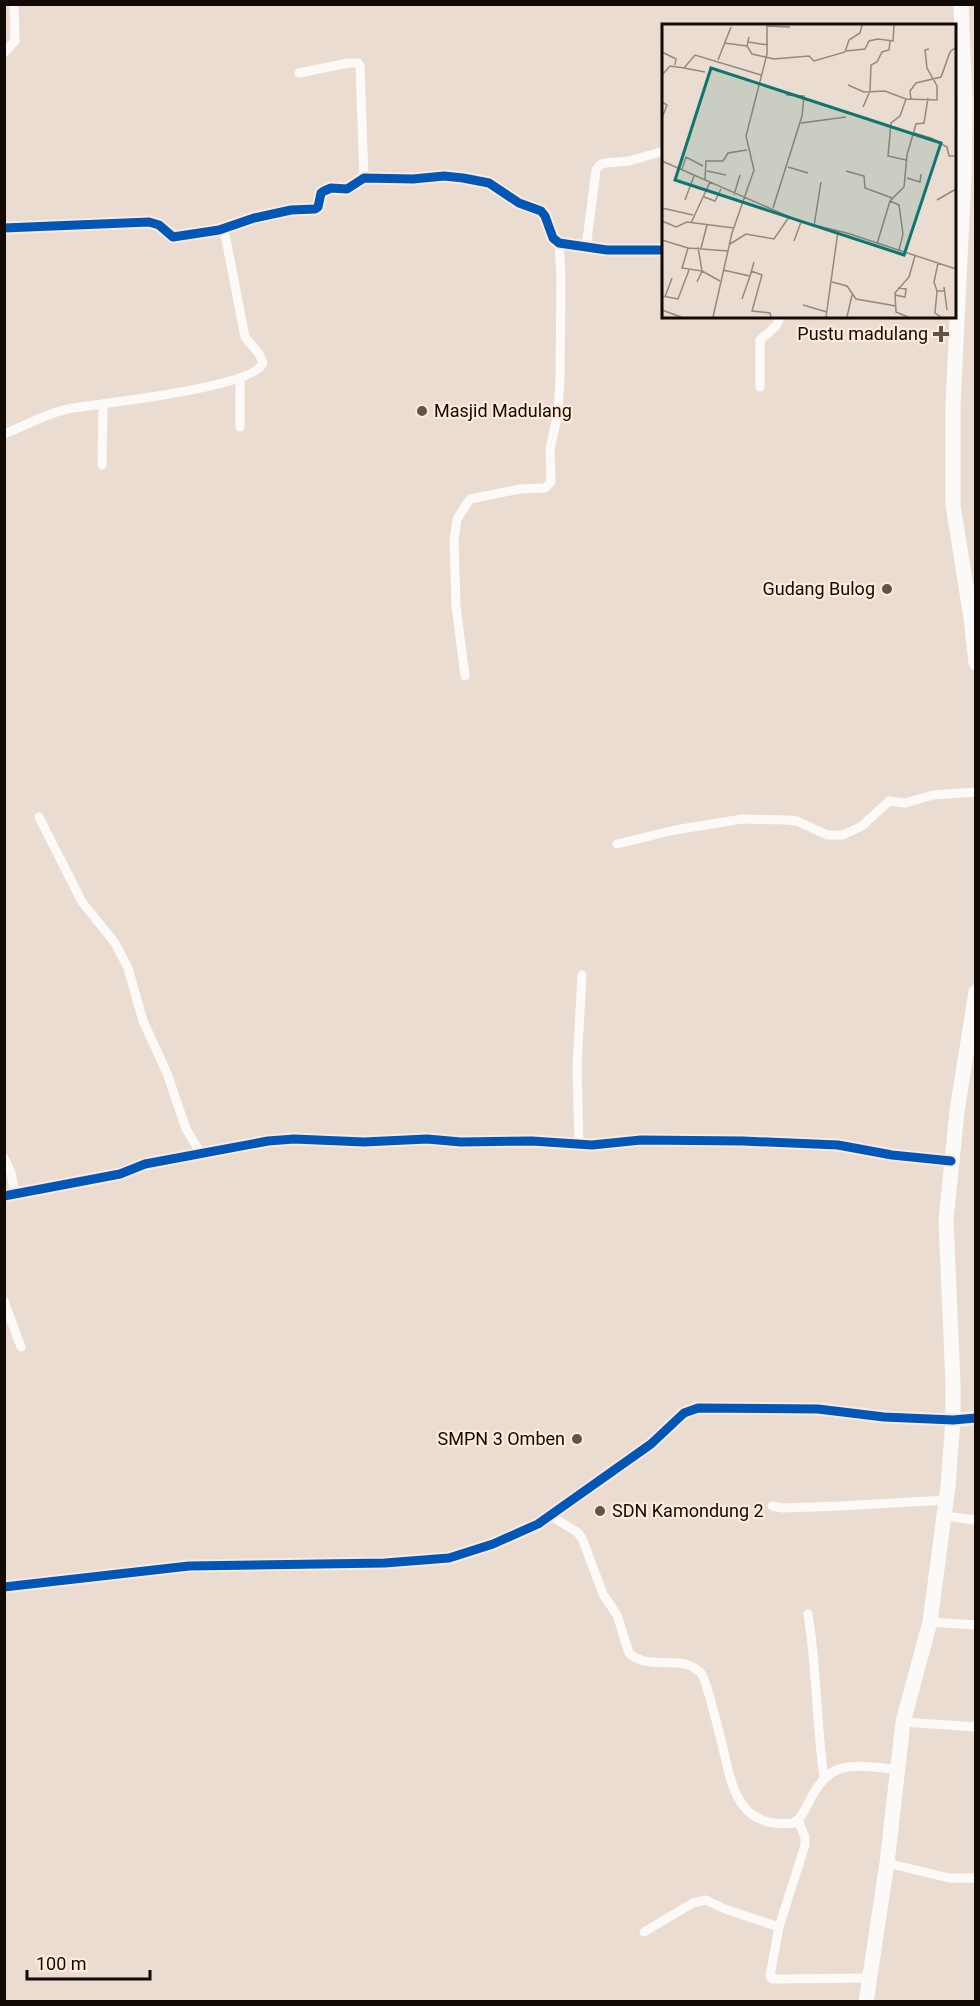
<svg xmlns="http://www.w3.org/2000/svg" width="980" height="2006" font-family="Roboto,sans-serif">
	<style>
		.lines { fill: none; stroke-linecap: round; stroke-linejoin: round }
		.street { stroke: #fcfaf8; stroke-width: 9 }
		.secondary { stroke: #fcfaf8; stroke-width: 14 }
		.primary { stroke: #fcfaf8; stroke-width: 15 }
		.cycleway-casing { stroke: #ffe9d9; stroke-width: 13 }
		.cycleway { stroke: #0057b8; stroke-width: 9 }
		.poi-dot { fill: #5e544c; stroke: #ffe9d9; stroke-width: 2 }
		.labels { text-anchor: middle; stroke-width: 4.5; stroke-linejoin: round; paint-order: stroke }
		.poi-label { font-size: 18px; fill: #120a04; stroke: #ffe9d9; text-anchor: end }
		.inset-road { fill: none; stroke: #94887f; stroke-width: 1.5 }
		.view { fill: #0f766e; fill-opacity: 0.15; stroke: #0f766e; stroke-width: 3 }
		.inset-edge { fill: none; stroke: #120a04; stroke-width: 3 }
	</style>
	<rect width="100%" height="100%" fill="#ebdcd1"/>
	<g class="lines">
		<g class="street">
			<polyline points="4,53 15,41 14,4"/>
			<polyline points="299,73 348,63 358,63 360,66 364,178"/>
			<polyline points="4,228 149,222 159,225 173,237 219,230 254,218 291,210 315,209 318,207 321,193 324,191 331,188 347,189 364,178 413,179 444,176 463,178 489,183 519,203 541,211 545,216 553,238 559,243 607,250 664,250"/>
			<polyline points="586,248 596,170 600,165 605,163 629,161 664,151"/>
			<polyline points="240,378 240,427"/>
			<polyline points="760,387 760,340 776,326 781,316"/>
			<path d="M4,434C27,425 49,412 73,408C103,403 253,388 263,363L259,354L245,337L224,229"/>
			<polyline points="102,465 103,406"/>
			<polyline points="465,676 456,606 454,541 457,519 470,499 520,489 545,488 551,482 550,449 558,413 560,379 561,276 559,243"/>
			<polyline points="39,817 82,902 115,943 128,968 143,1021 167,1073 186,1129 202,1155"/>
			<polyline points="617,844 675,830 742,819 787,820 797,821 827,835 843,835 862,826 889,801 905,803 933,795 976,792"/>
			<polyline points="579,1145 577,1066 582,975"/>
			<polyline points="4,1158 11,1173 15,1193"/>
			<polyline points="4,1196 120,1174 145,1164 268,1141 294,1139 364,1142 427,1139 461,1142 532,1141 592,1145 641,1140 743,1141 838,1145 892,1155 951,1161"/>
			<polyline points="4,1301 21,1347"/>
			<polyline points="772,1506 783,1508 840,1506 946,1500"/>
			<path d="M551,1516L577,1532L582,1538L603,1594L617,1615L629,1653C650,1673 686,1651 703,1676C711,1698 716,1721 722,1744C732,1786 737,1829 793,1823C802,1818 805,1809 810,1800C831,1757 855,1766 897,1769"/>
			<polyline points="945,1516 976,1520"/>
			<polyline points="4,1587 189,1566 385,1563 449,1558 493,1544 538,1524 651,1444 684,1413 698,1408 818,1409 871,1416 953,1420"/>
			<path d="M808,1614C817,1668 816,1723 824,1777"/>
			<polyline points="930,1622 976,1625"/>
			<polyline points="903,1722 976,1727"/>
			<polyline points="798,1820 805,1837 805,1845 779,1927 770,1976 772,1979 780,1979 868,1978"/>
			<polyline points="887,1863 949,1878 976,1878"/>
			<polyline points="644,1932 693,1903 706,1900 725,1909 779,1927"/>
		</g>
		<polyline class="secondary" points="953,1420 976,1418"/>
		<g class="primary">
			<polyline points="961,4 965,102 964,176 953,404 953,505 971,618 976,663"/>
			<polyline points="866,2002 887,1863 903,1722 930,1622 948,1486 953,1420 953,1385 946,1220 957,1111 976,992"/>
		</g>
		<defs>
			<g id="cycleway">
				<polyline points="4,228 149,222 159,225 173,237 219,230 254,218 291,210 315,209 318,207 321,193 324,191 331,188 347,189 364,178 413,179 444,176 463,178 489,183 519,203 541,211 545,216 553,238 559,243 607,250 664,250"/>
				<polyline points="4,1196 120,1174 145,1164 268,1141 294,1139 364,1142 427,1139 461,1142 532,1141 592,1145 641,1140 743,1141 838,1145 892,1155 951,1161"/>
				<polyline points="4,1587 189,1566 385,1563 449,1558 493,1544 538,1524 651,1444 684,1413 698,1408 818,1409 884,1417 953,1420 976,1418"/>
			</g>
		</defs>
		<use href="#cycleway" class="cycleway-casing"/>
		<use href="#cycleway" class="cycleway"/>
	</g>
	<g class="poi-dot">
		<path d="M938 325h6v6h6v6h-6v6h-6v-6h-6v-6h6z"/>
		<circle cx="422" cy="411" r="6"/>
		<circle cx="887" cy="589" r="6"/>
		<circle cx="577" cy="1439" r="6"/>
		<circle cx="600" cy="1511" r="6"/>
	</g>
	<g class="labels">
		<g class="poi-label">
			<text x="928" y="340">Pustu madulang</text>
			<text x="434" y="417" text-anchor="start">Masjid Madulang</text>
			<text x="875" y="595">Gudang Bulog</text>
			<text x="565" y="1445">SMPN 3 Omben</text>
			<text x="612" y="1517" text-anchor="start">SDN Kamondung 2</text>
		</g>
	</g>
	<g transform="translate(662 24)">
		<rect width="294" height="294" fill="#ebdcd1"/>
		<path class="inset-road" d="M105,2L128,3M87,13L85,22L90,30L112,35L147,32L152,37L183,28L187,16L198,9L200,1M86,18L106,21M62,19L85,22M184,27L203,25L207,17L216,15L231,17L232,1M0,28L14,35L13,41M56,36L69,3M22,44L43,48M0,51L8,42L22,44L33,31L99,51M186,61L202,68L223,67L244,75L275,76V62L265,44L263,26L267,25M249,75L248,67L254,59L279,53L288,28L294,23M0,78L5,81L0,94M201,83L208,67L209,41L215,38L220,28L227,26L228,17M139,99L184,93M252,109L269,114L285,123L287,132H294M244,136L226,132L229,99L238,92L244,75M0,137L139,198L185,209L294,245M126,143L146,149M20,145L24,133L41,142M45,147L64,151M184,147L202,152L203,164L230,174M245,154L258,158L259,150M43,155L44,137H61L66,129L85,126M72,171L78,151M42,173L53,177L59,165M23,176L32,152M275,176L294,165M228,177L237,181L241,210L237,226M0,184L31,191M111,184L140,92L142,72L124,71M0,197L14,203L25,198L72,204M29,199L48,158M152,202L159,158M0,216L26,224L66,227M132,217L139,198M68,220L84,210L112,215L127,193M215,220L228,177L242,163L245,131L254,100L262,99L266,74M36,223L40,247L58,257M26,224L20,244L40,247L35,258M39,224L45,201M276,239L272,258L275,267H282M61,246L88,252L92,238M89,247L100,251L90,287L108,289L109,293M170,258L185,262L194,275L234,282M282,263L285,286M275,267L273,289L279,293M233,271L243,273L244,265L236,264M0,272L16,275L27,246M3,273L10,254M80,275L88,252M141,281L165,288M0,286L19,293M51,293L70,209L92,146L84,112L105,30V1M164,293L176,207M185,293L190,271M246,293L234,288L233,269L247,253L253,232"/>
		<path class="view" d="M49,44L279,119L242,231L13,156Z"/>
		<rect width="294" height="294" class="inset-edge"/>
	</g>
	<rect width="980" height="2006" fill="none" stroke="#120a04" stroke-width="12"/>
	<path d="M27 1970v9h123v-9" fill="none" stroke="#120a04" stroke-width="3"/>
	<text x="36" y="1970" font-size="18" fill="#120a04" stroke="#ffe9d9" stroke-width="4.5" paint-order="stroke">100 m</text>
</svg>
